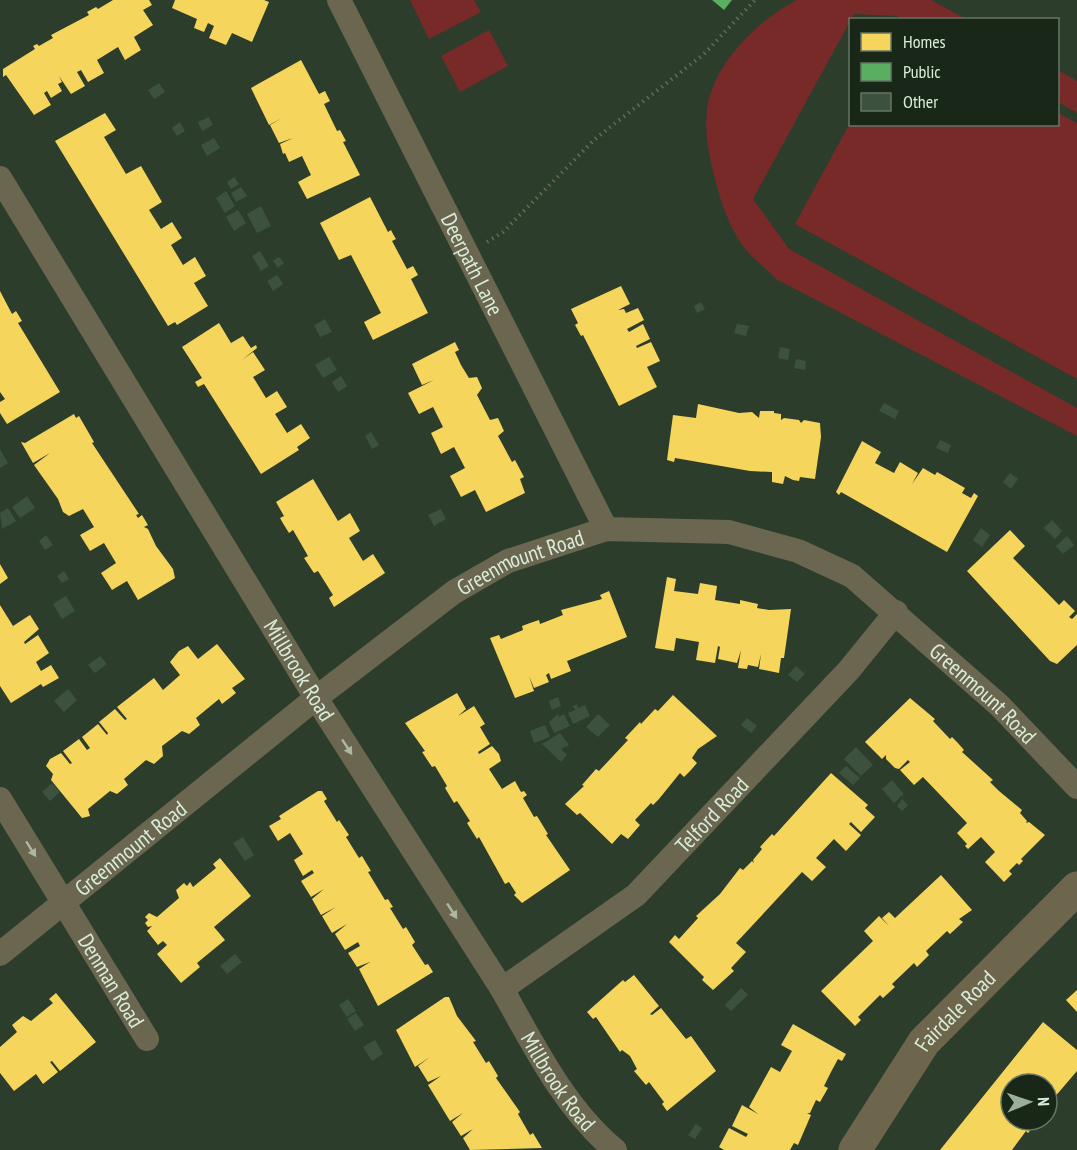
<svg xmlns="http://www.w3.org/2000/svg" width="1077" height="1150" font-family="'PT Sans Narrow',sans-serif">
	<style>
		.green { fill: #772a27 }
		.homes { fill: #f6d55c }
		.public { fill: #5aae61 }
		.building { fill: #3c523e }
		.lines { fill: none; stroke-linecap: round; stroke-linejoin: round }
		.path { stroke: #686957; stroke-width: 4; stroke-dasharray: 1.5 4.5; stroke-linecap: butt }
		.street { stroke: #6a664f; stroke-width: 24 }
		.secondary { stroke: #6d664c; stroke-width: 33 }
		.oneway { fill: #adb7a2 }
		.labels { text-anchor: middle; stroke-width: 6; stroke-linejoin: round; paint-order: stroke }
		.street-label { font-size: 22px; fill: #d9edd9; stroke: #192719 }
	</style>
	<rect width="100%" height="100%" fill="#2c3d2c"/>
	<g class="green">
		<polygon points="410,0 474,0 481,12 429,39"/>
		<path d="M797,0H931L966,19L902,20L897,16L854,14L753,199L789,249L1077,408V436L776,279C766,269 755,260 746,250C731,231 722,206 716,183C710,160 704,135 707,110C712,65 758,20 797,0Z"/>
		<polygon points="489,30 508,66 460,92 441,56"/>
		<polygon points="1058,70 1077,81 1077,113 1058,102"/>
		<polygon points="1058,113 1077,123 1077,379 795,224 850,123 1058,124"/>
	</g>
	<g class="homes">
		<polygon points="113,0 149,0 152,5 143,10 153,25 134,37 141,50 125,60 118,47 97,60 104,73 88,82 81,70 77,72 85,86 71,94 59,76 62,82 58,84 62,91 51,98 47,91 44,93 51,105 34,115 6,75 3,77 3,69 35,49 33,46 37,44 39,46 53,38 51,35 89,15 87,12 96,7 98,9"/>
		<polygon points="175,0 264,0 269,2 252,42 232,33 226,45 209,38 214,26 208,23 204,32 194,28 197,19 172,8"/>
		<polygon points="301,60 319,94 325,91 330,101 324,104 337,131 340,130 346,141 343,142 360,175 307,199 298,182 311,175 302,156 289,162 285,153 283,154 280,144 293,138 279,143 270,125 282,118 269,125 251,88"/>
		<polygon points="105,113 116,130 104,137 126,174 141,166 162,202 149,210 161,229 172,222 182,238 171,245 183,265 195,257 206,276 194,283 208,306 177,325 175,322 168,326 55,141"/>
		<polygon points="370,197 388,232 391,230 393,234 396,239 392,241 407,269 413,266 418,275 411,279 428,313 373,340 364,322 381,313 351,255 339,260 320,223"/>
		<polygon points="621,286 630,304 618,310 624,309 626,313 638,308 644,320 627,329 629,332 643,324 650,339 636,346 637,348 651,342 660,361 647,367 657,387 619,406 583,335 581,336 575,325 578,323 571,309"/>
		<polygon points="0,291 12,314 16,311 22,321 18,323 60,392 7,424 0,413 0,402 5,399 0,392"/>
		<polygon points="219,323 231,343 243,336 251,348 256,345 257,348 242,360 253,352 265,370 253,377 266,398 277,391 287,407 275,414 287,433 301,424 310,438 297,447 299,450 261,474 204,384 198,387 195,382 202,378 182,347"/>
		<polygon points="455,342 459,350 455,352 461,365 469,378 477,377 482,388 477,395 490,420 498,418 504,431 498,436 512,462 515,460 524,477 520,479 525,493 486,512 475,490 461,497 450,476 465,468 454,447 441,454 431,433 443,427 433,407 419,414 408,393 434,380 422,385 412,364"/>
		<polygon points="698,404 739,413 752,412 759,418 760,411 774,411 774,413 781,414 781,420 784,418 799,420 801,423 804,420 820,423 821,437 815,479 800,477 799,481 793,480 785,476 783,484 772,482 772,472 750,471 675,458 674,462 667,460 673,415 696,418"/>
		<polygon points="74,414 76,418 79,416 94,442 92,443 139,514 136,515 138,518 142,515 148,525 144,527 148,529 156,546 173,569 175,578 138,600 127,581 112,590 101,573 116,563 104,543 90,551 80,535 94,527 83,509 69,516 63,512 58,499 34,465 50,453 33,463 21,442 25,443"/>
		<polygon points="862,441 881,452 875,463 894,473 900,462 918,473 912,484 923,468 935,475 937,472 965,488 962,493 971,498 974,493 978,496 947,552 841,492 839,495 836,492"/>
		<polygon points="313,479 338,521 350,513 360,531 349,538 363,561 373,554 385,573 334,607 329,598 333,595 318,571 314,573 304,558 308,556 293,530 289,533 284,525 280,518 284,516 276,502"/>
		<polygon points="1010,530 1025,546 1013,558 1059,605 1064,600 1075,611 1069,617 1072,619 1077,614 1077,645 1057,664 1050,661 967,571"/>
		<polygon points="0,564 8,578 0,584"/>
		<polygon points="667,577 676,579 674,591 698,594 700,583 717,586 715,600 740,604 740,600 758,604 757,608 769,610 791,609 784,658 781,658 779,673 759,669 761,654 758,667 748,665 747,669 738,668 741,650 737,663 718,659 720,647 718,646 715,663 696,660 699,642 676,638 674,651 655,648"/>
		<polygon points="609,591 627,637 567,661 571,671 551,679 549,673 546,675 549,682 534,688 529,676 534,691 515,698 490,638 499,635 501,639 523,630 522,626 530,623 539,620 540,624 563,615 561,610 602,599 600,595"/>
		<polygon points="0,605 13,626 30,615 39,629 24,642 25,644 38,635 49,653 36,662 41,671 51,665 59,678 43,687 41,684 11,703 0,686"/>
		<polygon points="217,644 245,679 232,688 236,693 222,704 219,699 196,718 200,725 189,734 182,731 162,746 163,756 154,764 146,760 124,779 128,785 117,794 110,791 88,809 90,816 82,818 51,780 53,774 46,766 50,759 61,753 70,764 72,763 63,751 79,739 87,750 90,748 82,737 98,724 107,735 108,733 99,722 115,709 125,720 127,719 117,707 154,678 163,690 180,675 170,662 179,651 188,646 198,659"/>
		<polygon points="457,693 466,709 458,716 474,706 485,724 480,727 490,744 478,752 479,754 492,746 499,754 501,761 489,769 502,789 515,781 521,792 524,791 527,795 523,798 534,817 537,816 548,834 546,835 570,870 522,903 514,895 516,893 509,882 505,884 479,837 477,839 467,823 470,821 457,801 454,803 445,788 447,786 435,766 432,767 422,752 425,751 405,723"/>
		<polygon points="673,695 717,736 698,749 692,758 697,763 691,770 684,777 680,773 659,799 653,805 651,803 635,820 640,825 628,839 621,834 612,844 580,813 577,815 565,804 584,786 582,785 596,769 599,771 628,740 625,738 640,722 641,724 655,709 658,711"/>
		<polygon points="910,698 935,719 933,721 950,739 952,737 957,742 964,750 962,752 993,780 990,782 999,791 1022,810 1020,813 1027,821 1026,823 1029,822 1045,835 1021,859 1023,861 1019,865 1017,863 1009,871 1012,874 1004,882 985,862 995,852 981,837 968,849 965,846 967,844 957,833 967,823 923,777 914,785 900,770 910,762 908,760 899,769 895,768 886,759 886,755 882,759 865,742"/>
		<polygon points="831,773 868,805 865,808 875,817 861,832 851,822 849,824 861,835 846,851 834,839 816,858 826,867 812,881 802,872 736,943 746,952 731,968 734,971 713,990 702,980 704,977 669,942 675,935 679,939 698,918 696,916 720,894 740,868 743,870 752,861 754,863 753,860 762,849 760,847 772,834 774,836"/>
		<polygon points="318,791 322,791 327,799 324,801 337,822 339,820 349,835 346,837 359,858 362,856 371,871 368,872 385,900 388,899 393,907 390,908 403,929 406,927 415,942 412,945 425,965 428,964 433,972 378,1006 359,969 370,962 357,967 348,953 360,946 358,942 345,950 335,934 347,924 332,933 322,916 336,907 321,915 312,899 324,889 311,897 301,881 314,873 312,870 303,876 294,860 303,854 290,833 278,841 269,826 281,819 279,816"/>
		<polygon points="220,858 251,896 214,927 225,940 197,963 200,967 181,983 157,954 167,945 163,941 158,945 147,931 152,926 148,927 145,923 148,920 145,917 149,913 157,917 179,898 176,890 184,883 187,886 190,882 193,887 216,868 213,864"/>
		<polygon points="941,875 972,910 959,919 963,922 950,934 947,931 926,951 929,955 917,967 914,963 892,984 895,987 883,998 880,995 858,1017 861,1020 855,1026 821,991 873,941 864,931 879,916 889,926 882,918 889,912 895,918"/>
		<polygon points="634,975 659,1006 650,1014 652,1015 661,1008 686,1039 691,1036 716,1071 667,1111 662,1104 664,1102 649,1082 646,1085 634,1071 637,1069 630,1056 622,1050 620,1052 596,1017 593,1019 587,1012 623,980 625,982"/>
		<polygon points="1077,990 1077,1012 1066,1000"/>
		<polygon points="56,993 96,1042 60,1071 52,1061 50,1062 58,1072 43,1084 36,1074 14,1091 0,1073 0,1047 17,1032 12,1025 23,1016 31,1021 53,1003 49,999"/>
		<polygon points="445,997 449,997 457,1016 476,1041 473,1042 486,1063 489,1061 498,1076 496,1078 520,1112 518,1114 530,1135 533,1133 542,1148 470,1150 463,1138 473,1129 461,1136 452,1122 463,1113 450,1121 428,1085 441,1076 428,1082 418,1066 430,1057 415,1067 396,1030"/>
		<polygon points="1043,1022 1077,1050 1077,1071 1047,1106 1047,1084 1011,1084 1011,1120 1039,1120 1028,1133 1026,1131 1012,1150 940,1150"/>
		<polygon points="793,1024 846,1054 842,1061 838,1059 831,1072 824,1086 828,1088 820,1102 816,1100 810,1113 807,1113 811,1115 798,1145 794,1143 790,1150 724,1150 719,1147 729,1128 746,1137 748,1134 732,1126 742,1105 758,1114 749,1107 771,1067 780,1072 792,1051 781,1045"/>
	</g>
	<polygon class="public" points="712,0 732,0 724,10"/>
	<g class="building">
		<polygon points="159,83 165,92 154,99 148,90"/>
		<polygon points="209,117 213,125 202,131 198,122"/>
		<polygon points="180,122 185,131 177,136 172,128"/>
		<polygon points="214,138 220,148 207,156 201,145"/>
		<polygon points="234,177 239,184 231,189 227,182"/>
		<polygon points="241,187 247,196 236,202 231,193"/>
		<polygon points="226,191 235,206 225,213 216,198"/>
		<polygon points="261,206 271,226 257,233 247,214"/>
		<polygon points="238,210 246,223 234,231 226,217"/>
		<polygon points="260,251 269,266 261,271 252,256"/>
		<polygon points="279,257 284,263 278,268 273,261"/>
		<polygon points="277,275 283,284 273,291 267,281"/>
		<polygon points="701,302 705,309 697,313 694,306"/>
		<polygon points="325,319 332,332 320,337 314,325"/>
		<polygon points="737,324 749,326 746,336 734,333"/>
		<polygon points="780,347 790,349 788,360 778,358"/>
		<polygon points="329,357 337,370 323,378 315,365"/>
		<polygon points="796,359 806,361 805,370 794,368"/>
		<polygon points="341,376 347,386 338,392 332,382"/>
		<polygon points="884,403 899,411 895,419 879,411"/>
		<polygon points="371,432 379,445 372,449 365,436"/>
		<polygon points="940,440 951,445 948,453 936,448"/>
		<polygon points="0,449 8,463 0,468"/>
		<polygon points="1010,473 1018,479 1011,489 1003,482"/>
		<polygon points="27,496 35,508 20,518 12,507"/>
		<polygon points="8,508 16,521 2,529 0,513"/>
		<polygon points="441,509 446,519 434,526 428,515"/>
		<polygon points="1052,520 1062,531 1055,539 1044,528"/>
		<polygon points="981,528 990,535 982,547 973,540"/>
		<polygon points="46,535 53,545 45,550 39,541"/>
		<polygon points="1067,536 1074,545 1063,554 1056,546"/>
		<polygon points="64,571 69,579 62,583 57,576"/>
		<polygon points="66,596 75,611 62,619 53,604"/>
		<polygon points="100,656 107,664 95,673 88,665"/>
		<polygon points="796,666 805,674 797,682 788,675"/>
		<polygon points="68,689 77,700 64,712 54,701"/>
		<polygon points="558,697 561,706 552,710 549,701"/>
		<polygon points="577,704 578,708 585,705 590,716 573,724 568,713 575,710 573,706"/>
		<polygon points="558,714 559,717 564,714 570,726 554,733 549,722"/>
		<polygon points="598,714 610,725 598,737 586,727"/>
		<polygon points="747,718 757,726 751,733 741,725"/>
		<polygon points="545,725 550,737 534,743 530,731"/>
		<polygon points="560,733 569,745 561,749 567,755 561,762 542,744"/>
		<polygon points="856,747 873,765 861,776 844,759"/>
		<polygon points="846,766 860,778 853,785 839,773"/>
		<polygon points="892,780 904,794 894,803 882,789"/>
		<polygon points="52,783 60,792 50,801 42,792"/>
		<polygon points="902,799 908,805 902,811 897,806"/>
		<polygon points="243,837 254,855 245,861 233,843"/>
		<polygon points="235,954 242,962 227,974 220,966"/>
		<polygon points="741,988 748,995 731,1011 725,1005"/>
		<polygon points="348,999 356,1011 347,1017 339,1005"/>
		<polygon points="356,1013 364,1025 355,1031 347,1019"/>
		<polygon points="375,1040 383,1054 372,1061 363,1047"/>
		<polygon points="696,1124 702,1128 695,1139 688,1135"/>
	</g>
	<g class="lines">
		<polyline class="path" points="487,242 503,232 595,139 704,54 755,0"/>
		<g class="street">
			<path id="s1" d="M339,0L606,529"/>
			<path id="s2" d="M0,178L316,698L502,989C533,1044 565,1109 615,1150"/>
			<path id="s3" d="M0,799L147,1039"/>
			<path id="s4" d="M0,954L316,698L454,592L508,561L606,529L729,532L798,551L852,576L1000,706L1077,787"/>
			<path id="s5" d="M502,989L636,895L849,670L896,612"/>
		</g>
		<path class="secondary" id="s6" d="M855,1150L924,1042L1077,888"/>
	</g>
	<defs><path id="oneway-solid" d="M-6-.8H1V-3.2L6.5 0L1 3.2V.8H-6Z" transform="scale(1.5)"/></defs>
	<g class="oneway">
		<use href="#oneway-solid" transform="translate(347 747) rotate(57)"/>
		<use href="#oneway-solid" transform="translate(31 849) rotate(58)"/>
		<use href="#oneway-solid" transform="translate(452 911) rotate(57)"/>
	</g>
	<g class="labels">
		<g class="street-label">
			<text dy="8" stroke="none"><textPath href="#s1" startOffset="296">Deerpath Lane</textPath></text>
			<text dy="8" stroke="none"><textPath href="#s4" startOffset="654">Greenmount Road</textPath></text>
			<text dy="8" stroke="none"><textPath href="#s2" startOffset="576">Millbrook Road</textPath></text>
			<text dy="8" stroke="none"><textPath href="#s4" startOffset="1176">Greenmount Road</textPath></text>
			<text dy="8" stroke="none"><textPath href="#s5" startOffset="274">Telford Road</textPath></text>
			<text dy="8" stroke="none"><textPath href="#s4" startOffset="168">Greenmount Road</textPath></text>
			<text dy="8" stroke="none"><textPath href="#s3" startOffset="213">Denman Road</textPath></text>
			<text dy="8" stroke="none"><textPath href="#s6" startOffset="172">Fairdale Road</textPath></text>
			<text dy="8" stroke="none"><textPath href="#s2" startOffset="1062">Millbrook Road</textPath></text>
		</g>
	</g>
	<rect x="849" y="18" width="210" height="108" fill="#192719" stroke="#667666" stroke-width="1.5"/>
	<rect x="861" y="33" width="30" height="18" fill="#f6d55c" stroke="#667666" stroke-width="1.5"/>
	<text x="903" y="48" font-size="18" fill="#d9edd9">Homes</text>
	<rect x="861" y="63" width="30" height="18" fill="#5aae61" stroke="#667666" stroke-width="1.5"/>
	<text x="903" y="78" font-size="18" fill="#d9edd9">Public</text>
	<rect x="861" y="93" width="30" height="18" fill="#3c523e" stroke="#667666" stroke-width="1.5"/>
	<text x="903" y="108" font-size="18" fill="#d9edd9">Other</text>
	<g transform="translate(1029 1102) rotate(88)"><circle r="28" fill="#192719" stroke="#667666" stroke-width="1.5"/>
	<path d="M0-4.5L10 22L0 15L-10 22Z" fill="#9caf9c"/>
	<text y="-9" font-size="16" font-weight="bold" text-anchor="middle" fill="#d9edd9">N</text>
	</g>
</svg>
